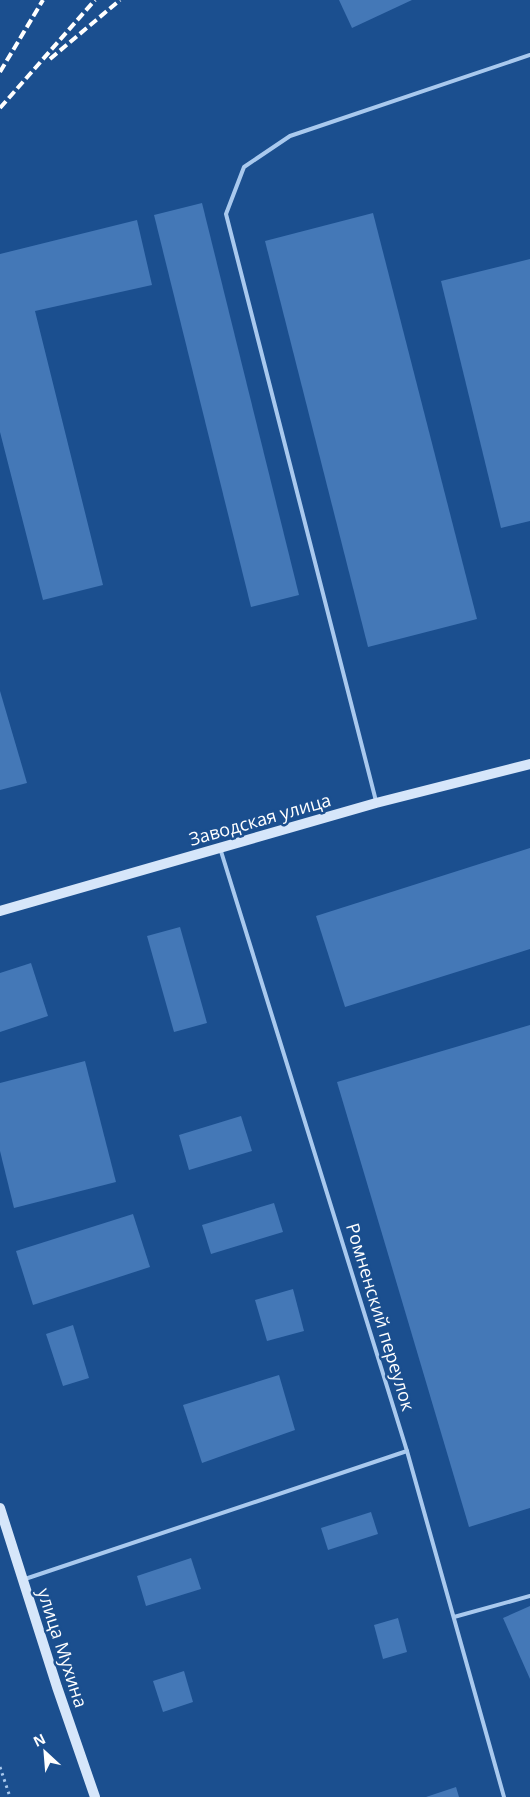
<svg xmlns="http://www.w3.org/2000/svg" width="530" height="1797" font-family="'Open Sans',sans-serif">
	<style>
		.building { fill: #4478b7 }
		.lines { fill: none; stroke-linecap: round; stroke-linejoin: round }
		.path { stroke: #a9c9ee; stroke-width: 3; stroke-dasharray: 2.5 4; stroke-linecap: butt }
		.lane { stroke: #a9c9ee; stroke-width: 4 }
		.secondary { stroke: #d6e6fa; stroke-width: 10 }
		.rail { stroke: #fff; stroke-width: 4; stroke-dasharray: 9 4; stroke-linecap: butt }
		.labels { text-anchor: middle; stroke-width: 5; stroke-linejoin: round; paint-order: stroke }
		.street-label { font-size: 18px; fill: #fff; stroke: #1b4f8f }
	</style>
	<rect width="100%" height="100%" fill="#1b4f8f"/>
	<g class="building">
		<polygon points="339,0 412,0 352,28"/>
		<polygon points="202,203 299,595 251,607 154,215"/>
		<polygon points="373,213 477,619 368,647 265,241"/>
		<polygon points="137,220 152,285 35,311 103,585 43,600 0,432 0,254"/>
		<polygon points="530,259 530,521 501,528 441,281"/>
		<polygon points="0,691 27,783 0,790"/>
		<polygon points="530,848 530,949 345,1007 316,916"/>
		<polygon points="180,927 207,1023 174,1032 147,936"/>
		<polygon points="31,963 48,1016 0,1032 0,973"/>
		<polygon points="530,1025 530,1508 469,1527 337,1082"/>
		<polygon points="85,1061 116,1182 14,1208 0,1151 0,1083"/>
		<polygon points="241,1116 252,1151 189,1170 179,1135"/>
		<polygon points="274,1203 283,1232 211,1254 202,1225"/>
		<polygon points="133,1214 150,1267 33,1305 16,1251"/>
		<polygon points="293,1289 304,1331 267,1341 255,1300"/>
		<polygon points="73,1325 89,1378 63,1386 46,1334"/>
		<polygon points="279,1375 295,1430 202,1463 183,1405"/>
		<polygon points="371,1512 378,1534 328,1550 321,1528"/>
		<polygon points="191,1558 201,1589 146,1606 137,1576"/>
		<polygon points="530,1606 530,1679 503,1618"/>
		<polygon points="398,1618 407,1652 383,1659 374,1625"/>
		<polygon points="184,1671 193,1702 163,1712 153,1681"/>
		<polygon points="456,1787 459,1797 426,1797"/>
	</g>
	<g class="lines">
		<polyline class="path" points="0,1767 10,1797"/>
		<g class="lane">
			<polyline points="376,801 226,214 244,167 290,136 530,55"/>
			<polyline points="220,848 407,1451 504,1797"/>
			<polyline points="25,1579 407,1451"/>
			<polyline points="454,1617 530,1596"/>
		</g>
		<g class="secondary">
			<polyline points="0,911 376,803 530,764"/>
			<polyline points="0,1508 57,1687 95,1797"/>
		</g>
		<g class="rail">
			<polyline points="50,59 120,0"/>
			<polyline points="0,72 43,0"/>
			<polyline points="0,108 95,0"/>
		</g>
	</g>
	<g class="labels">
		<g class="street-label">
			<text transform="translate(260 820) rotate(-16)" y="6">Заводская улица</text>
			<text transform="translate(380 1317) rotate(73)" y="6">Ромненский переулок</text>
			<text transform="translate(62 1648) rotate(72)" y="6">улица Мухина</text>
		</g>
	</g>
	<g transform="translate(45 1752) rotate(334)" stroke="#1b4f8f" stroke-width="4" paint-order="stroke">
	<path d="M0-4L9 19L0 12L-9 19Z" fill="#ffffff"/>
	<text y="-8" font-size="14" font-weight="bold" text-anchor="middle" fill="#ffffff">N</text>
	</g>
</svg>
